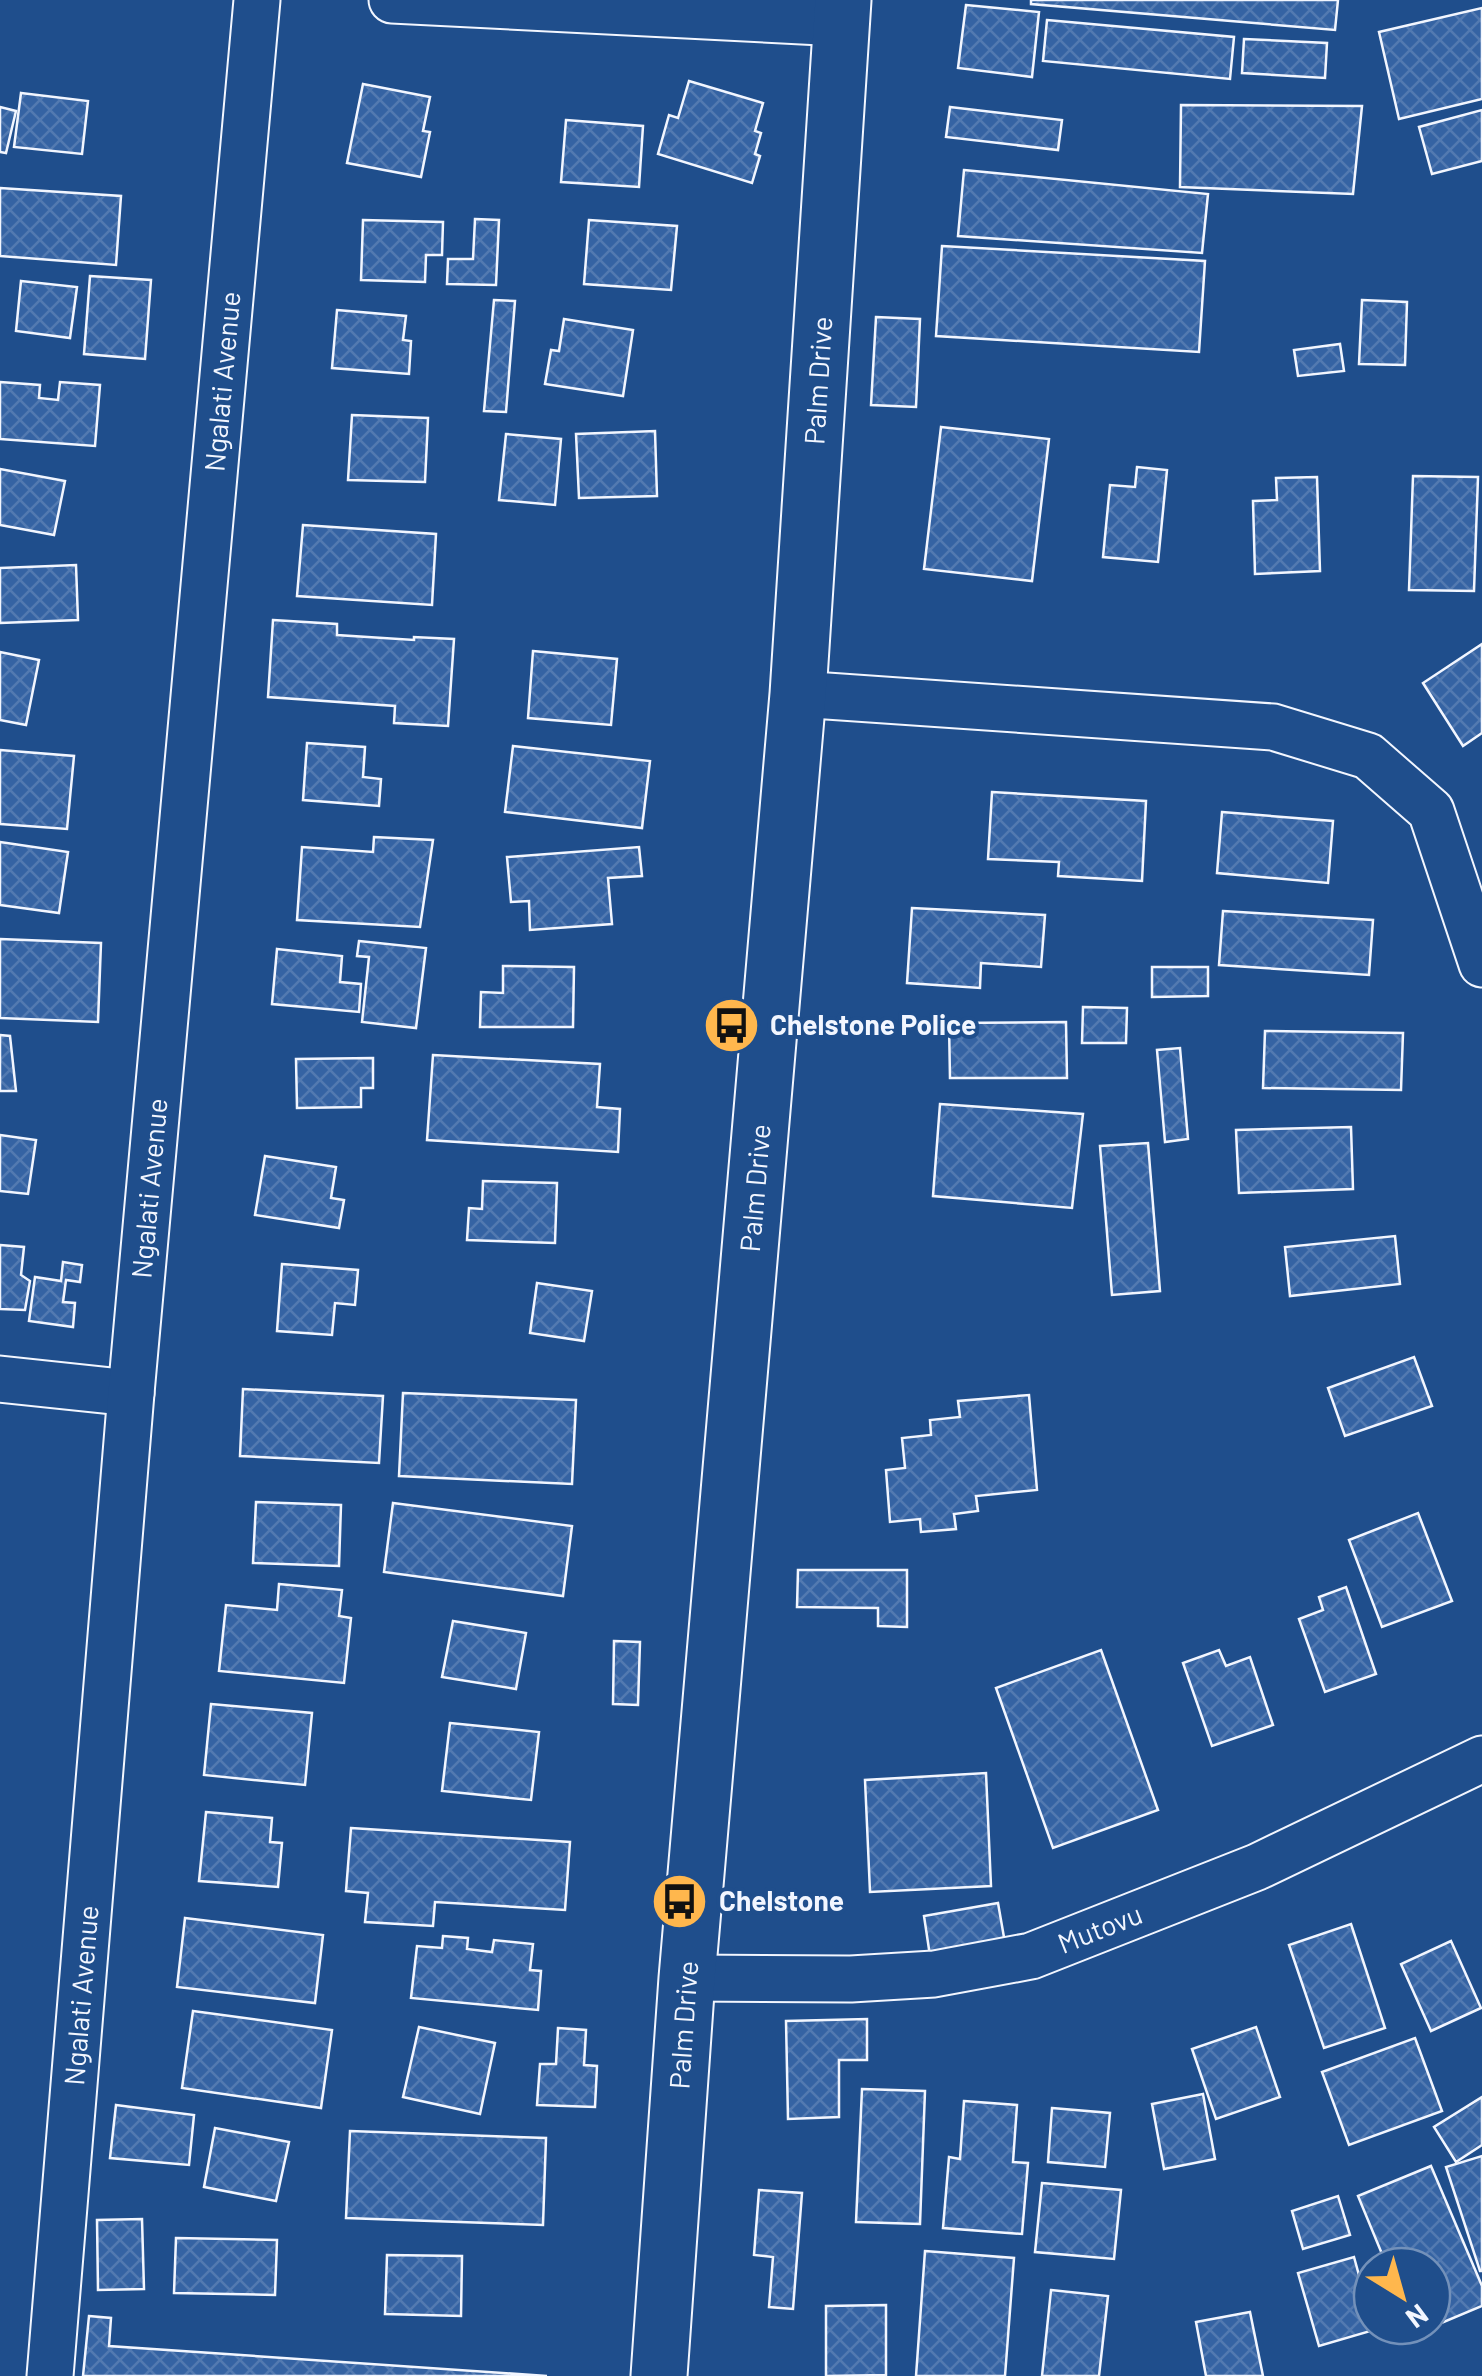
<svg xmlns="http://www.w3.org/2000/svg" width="1482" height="2376" font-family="Barlow,sans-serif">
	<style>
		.building { fill: url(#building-cross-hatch); stroke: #f2f6ff; stroke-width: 2.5 }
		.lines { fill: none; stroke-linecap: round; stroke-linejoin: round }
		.street-casing { stroke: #f2f6ff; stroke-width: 49 }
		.secondary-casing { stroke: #f2f6ff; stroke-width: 59 }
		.street { stroke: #1f4e8c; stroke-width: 45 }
		.secondary { stroke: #1f4e8c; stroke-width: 55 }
		.labels { text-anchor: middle; stroke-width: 8; stroke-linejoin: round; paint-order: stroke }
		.street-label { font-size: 28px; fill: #f2f6ff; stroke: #1f4e8c }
		.poi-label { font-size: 28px; font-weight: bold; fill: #f2f6ff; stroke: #1f4e8c; text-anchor: start }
	</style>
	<defs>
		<pattern id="building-cross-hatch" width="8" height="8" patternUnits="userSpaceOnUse" patternTransform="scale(2.5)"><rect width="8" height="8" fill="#3563a3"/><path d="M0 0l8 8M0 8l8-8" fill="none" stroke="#537ab1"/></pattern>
	</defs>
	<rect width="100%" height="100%" fill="#1f4e8c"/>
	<g class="building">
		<polygon points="1031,0 1338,0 1335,30 1031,4"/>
		<polygon points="966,5 1039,12 1032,77 958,68"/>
		<polygon points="1482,8 1482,99 1399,119 1379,32"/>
		<polygon points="1047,20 1234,37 1230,79 1043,61"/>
		<polygon points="1244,39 1327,43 1325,78 1242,73"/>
		<polygon points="689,81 763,103 755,131 761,133 755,154 760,156 752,183 658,154 669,115 678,118"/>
		<polygon points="363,84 430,97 423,131 430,132 421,177 347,163"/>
		<polygon points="21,93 88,101 82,154 14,147"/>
		<polygon points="1181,105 1362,106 1353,194 1180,187"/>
		<polygon points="0,107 16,111 6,153 0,152"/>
		<polygon points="950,107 1062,120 1058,150 946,137"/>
		<polygon points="1482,110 1482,161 1432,174 1419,127"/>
		<polygon points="566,120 643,126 639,187 561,182"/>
		<polygon points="964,170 1208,194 1202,253 958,236"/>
		<polygon points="0,188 121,196 116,265 0,256"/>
		<polygon points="475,219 499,220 496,285 447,284 448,259 473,259"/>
		<polygon points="363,220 443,222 442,255 426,255 425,282 361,280"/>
		<polygon points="589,220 677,226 671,290 584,284"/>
		<polygon points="942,246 1205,261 1199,352 936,336"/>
		<polygon points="90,276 151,280 145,359 84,354"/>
		<polygon points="21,281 77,287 70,338 16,331"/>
		<polygon points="494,300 515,301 506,412 484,411"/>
		<polygon points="1362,300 1407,302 1405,365 1359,364"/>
		<polygon points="337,310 406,316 403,340 411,341 409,374 332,368"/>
		<polygon points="876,317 920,319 916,407 871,405"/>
		<polygon points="564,319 633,330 623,396 545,384 551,350 559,351"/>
		<polygon points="1340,344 1344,371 1298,376 1294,350"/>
		<polygon points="0,382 40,385 39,398 58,400 60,382 100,385 95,446 0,439"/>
		<polygon points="352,415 428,418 425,482 348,480"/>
		<polygon points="941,427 1049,439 1032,581 924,569"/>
		<polygon points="655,431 657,496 579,498 576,434"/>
		<polygon points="506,434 561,439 555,505 499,500"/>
		<polygon points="1137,467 1167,470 1158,562 1103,557 1110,485 1135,487"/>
		<polygon points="0,469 65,481 54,535 0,525"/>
		<polygon points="1413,476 1478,477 1474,591 1409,590"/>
		<polygon points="1317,477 1320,571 1255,574 1253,501 1277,500 1276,478"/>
		<polygon points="303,525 436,534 432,605 297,596"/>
		<polygon points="76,565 78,620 0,623 0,568"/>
		<polygon points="273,620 337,624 337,635 414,640 414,637 454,639 448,726 394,723 395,706 268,697"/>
		<polygon points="1482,644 1482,733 1463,746 1423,683"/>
		<polygon points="533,651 617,659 611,725 528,718"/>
		<polygon points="0,652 39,660 26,725 0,720"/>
		<polygon points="307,743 365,747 363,777 381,779 379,806 303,800"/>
		<polygon points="513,746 650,761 642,828 505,812"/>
		<polygon points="0,750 74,756 67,829 0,824"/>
		<polygon points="992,792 1146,801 1142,881 1058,876 1059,862 988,859"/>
		<polygon points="1222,812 1333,821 1328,883 1217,873"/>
		<polygon points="374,837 433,840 420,927 297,920 302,847 373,852"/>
		<polygon points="0,842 68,852 59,913 0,905"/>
		<polygon points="639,847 642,876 608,878 612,924 530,930 529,901 511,902 507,857"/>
		<polygon points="912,908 1045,915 1041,967 981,963 980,988 907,983"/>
		<polygon points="1223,911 1373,920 1369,975 1219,965"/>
		<polygon points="0,939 101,943 98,1022 0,1018"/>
		<polygon points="359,941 426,948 416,1028 362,1022 369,957 357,956"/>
		<polygon points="277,949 342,956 340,982 361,984 359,1012 272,1004"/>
		<polygon points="503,966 574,967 573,1027 480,1027 481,992 503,993"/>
		<polygon points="1152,967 1208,967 1208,996 1152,997"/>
		<polygon points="1083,1007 1127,1008 1126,1043 1082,1043"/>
		<polygon points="1066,1022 1067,1078 950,1078 949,1023"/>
		<polygon points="1265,1031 1403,1033 1401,1090 1263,1088"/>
		<polygon points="0,1035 10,1036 16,1091 0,1091"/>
		<polygon points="1180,1048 1188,1139 1165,1142 1157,1050"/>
		<polygon points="433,1055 600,1064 597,1107 620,1109 618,1152 427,1140"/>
		<polygon points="373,1058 373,1088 361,1088 361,1107 297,1108 296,1059"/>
		<polygon points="940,1104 1083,1114 1072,1208 933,1196"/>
		<polygon points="1351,1127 1353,1189 1239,1193 1236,1130"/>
		<polygon points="0,1135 36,1140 28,1194 0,1191"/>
		<polygon points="1148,1143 1160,1291 1112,1295 1100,1146"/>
		<polygon points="265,1156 336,1167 331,1198 344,1200 339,1228 255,1215"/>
		<polygon points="483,1181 557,1183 555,1243 467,1240 469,1208 482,1209"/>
		<polygon points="1395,1236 1400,1284 1290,1296 1285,1247"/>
		<polygon points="0,1245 24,1247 21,1275 30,1281 25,1310 0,1309"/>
		<polygon points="63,1262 82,1265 80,1282 66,1280 63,1302 75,1303 73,1327 29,1321 35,1277 61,1281"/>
		<polygon points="282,1264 358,1270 355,1305 335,1303 332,1335 277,1331"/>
		<polygon points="537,1283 592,1291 584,1341 530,1333"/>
		<polygon points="1414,1357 1432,1406 1345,1436 1328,1388"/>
		<polygon points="243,1389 383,1396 379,1463 240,1456"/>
		<polygon points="403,1393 576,1400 572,1484 399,1476"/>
		<polygon points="1029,1395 1037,1490 976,1496 978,1511 954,1514 956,1529 921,1532 920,1519 890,1522 886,1470 905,1468 902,1438 931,1435 930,1420 960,1417 958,1401"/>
		<polygon points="256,1502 341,1505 339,1566 253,1563"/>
		<polygon points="393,1503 572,1526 563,1596 384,1572"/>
		<polygon points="1418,1513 1452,1601 1382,1627 1349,1540"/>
		<polygon points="798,1570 907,1570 907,1627 878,1626 878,1608 797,1607"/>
		<polygon points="279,1584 342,1590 339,1616 351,1618 344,1683 219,1671 226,1605 277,1610"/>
		<polygon points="1346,1587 1376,1674 1325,1692 1299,1619 1323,1610 1319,1597"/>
		<polygon points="453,1621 526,1633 516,1689 442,1677"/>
		<polygon points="614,1641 640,1642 638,1705 613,1704"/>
		<polygon points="1101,1650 1158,1810 1053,1848 996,1688"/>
		<polygon points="1219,1650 1226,1666 1250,1657 1273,1725 1212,1746 1183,1663"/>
		<polygon points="211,1704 312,1713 305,1785 204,1775"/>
		<polygon points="450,1723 539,1732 531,1800 442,1791"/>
		<polygon points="986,1773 991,1886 870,1892 865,1780"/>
		<polygon points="206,1812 272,1818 270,1842 282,1843 278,1887 199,1881"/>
		<polygon points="351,1828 570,1842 565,1910 435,1902 433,1926 365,1922 368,1893 346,1891"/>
		<polygon points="998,1903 1005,1943 930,1956 924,1916"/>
		<polygon points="185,1918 323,1935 315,2003 177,1987"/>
		<polygon points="1351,1924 1385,2028 1324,2048 1289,1945"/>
		<polygon points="443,1936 468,1938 467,1949 492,1952 494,1940 533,1944 530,1970 541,1971 538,2010 411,1998 417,1946 442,1948"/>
		<polygon points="1451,1941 1481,2008 1431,2031 1401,1964"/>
		<polygon points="193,2011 332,2030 321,2108 182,2088"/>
		<polygon points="867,2019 867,2060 839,2060 839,2117 788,2119 786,2021"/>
		<polygon points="419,2027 495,2043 480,2114 403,2097"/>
		<polygon points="1256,2027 1280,2097 1216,2119 1192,2049"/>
		<polygon points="558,2028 586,2030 584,2065 597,2066 595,2107 537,2105 540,2064 556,2064"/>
		<polygon points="1415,2038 1442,2111 1349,2145 1322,2072"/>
		<polygon points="862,2089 925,2091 920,2224 856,2222"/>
		<polygon points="1203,2094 1215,2159 1164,2169 1152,2104"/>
		<polygon points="1482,2097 1482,2145 1456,2162 1434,2127"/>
		<polygon points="964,2101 1017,2105 1013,2162 1028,2163 1022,2234 943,2228 949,2157 960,2159"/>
		<polygon points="116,2105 194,2115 189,2165 110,2158"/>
		<polygon points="1052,2108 1110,2113 1105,2167 1048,2162"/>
		<polygon points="215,2128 289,2142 276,2201 204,2187"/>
		<polygon points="350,2131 546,2138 543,2225 346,2218"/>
		<polygon points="1482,2156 1482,2271 1480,2271 1446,2167"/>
		<polygon points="1431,2166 1482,2286 1482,2306 1415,2334 1412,2326 1432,2326 1432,2266 1387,2266 1358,2196"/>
		<polygon points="1042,2183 1121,2190 1114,2259 1035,2252"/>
		<polygon points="759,2190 802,2193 793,2309 769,2307 773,2257 754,2255"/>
		<polygon points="1338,2196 1350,2235 1303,2249 1292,2211"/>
		<polygon points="142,2219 144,2289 98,2290 97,2220"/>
		<polygon points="176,2238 277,2240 275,2295 174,2293"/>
		<polygon points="925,2251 1014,2258 1005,2376 916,2376"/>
		<polygon points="387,2255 462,2256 461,2316 385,2314"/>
		<polygon points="1354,2257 1374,2330 1319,2346 1298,2273"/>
		<polygon points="1051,2290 1108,2296 1099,2376 1042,2376"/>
		<polygon points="886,2305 886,2375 826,2376 826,2306"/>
		<polygon points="1250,2312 1263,2376 1206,2376 1196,2322"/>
		<polygon points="89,2316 111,2318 109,2346 547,2376 83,2376"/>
	</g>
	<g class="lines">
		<defs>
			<g id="street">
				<polyline points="392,0 841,23"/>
				<polyline points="798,694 1273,727 1368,756 1431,811 1482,964"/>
				<polyline points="0,1379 131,1393"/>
				<path id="s1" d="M687,1978L851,1979L934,1974L1031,1956L1257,1867L1482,1759"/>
				<path id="s2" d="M50,2376L131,1393L257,0"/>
			</g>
			<g id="secondary">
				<path id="s3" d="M659,2376L687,1978L798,694L843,0"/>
			</g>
		</defs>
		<use href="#street" class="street-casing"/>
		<use href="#secondary" class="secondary-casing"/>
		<use href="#street" class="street"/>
		<use href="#secondary" class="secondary"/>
	</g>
	<defs>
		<symbol id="bus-disc" viewBox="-11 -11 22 22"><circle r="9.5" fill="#ffb74d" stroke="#1f4e8c"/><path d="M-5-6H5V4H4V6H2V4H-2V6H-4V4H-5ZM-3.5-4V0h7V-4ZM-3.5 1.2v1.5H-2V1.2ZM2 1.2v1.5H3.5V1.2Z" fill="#111"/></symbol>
	</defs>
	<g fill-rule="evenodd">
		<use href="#bus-disc" x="700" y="994" width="63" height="63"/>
		<use href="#bus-disc" x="648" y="1870" width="63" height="63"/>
	</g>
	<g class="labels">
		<g class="street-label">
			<text dy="10" stroke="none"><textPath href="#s2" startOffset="2002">Ngalati Avenue</textPath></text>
			<text dy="10" stroke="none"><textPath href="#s3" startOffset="2002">Palm Drive</textPath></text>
			<text dy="10" stroke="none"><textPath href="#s2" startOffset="1192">Ngalati Avenue</textPath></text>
			<text dy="10" stroke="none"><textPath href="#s3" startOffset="1192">Palm Drive</textPath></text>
			<text dy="10" stroke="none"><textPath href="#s1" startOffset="420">Mutovu</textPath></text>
			<text dy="10" stroke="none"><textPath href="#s2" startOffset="382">Ngalati Avenue</textPath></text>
			<text dy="10" stroke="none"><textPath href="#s3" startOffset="352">Palm Drive</textPath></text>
		</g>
		<g class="poi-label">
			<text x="770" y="1035">Chelstone Police</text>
			<text x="719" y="1911">Chelstone</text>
		</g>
	</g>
	<g transform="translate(1402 2296) rotate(143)"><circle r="48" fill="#1f4e8c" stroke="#7391ba" stroke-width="2.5"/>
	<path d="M0-8L18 38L0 25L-18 38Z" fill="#ffb74d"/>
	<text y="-15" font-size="28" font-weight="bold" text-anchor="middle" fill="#f2f6ff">N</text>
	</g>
</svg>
